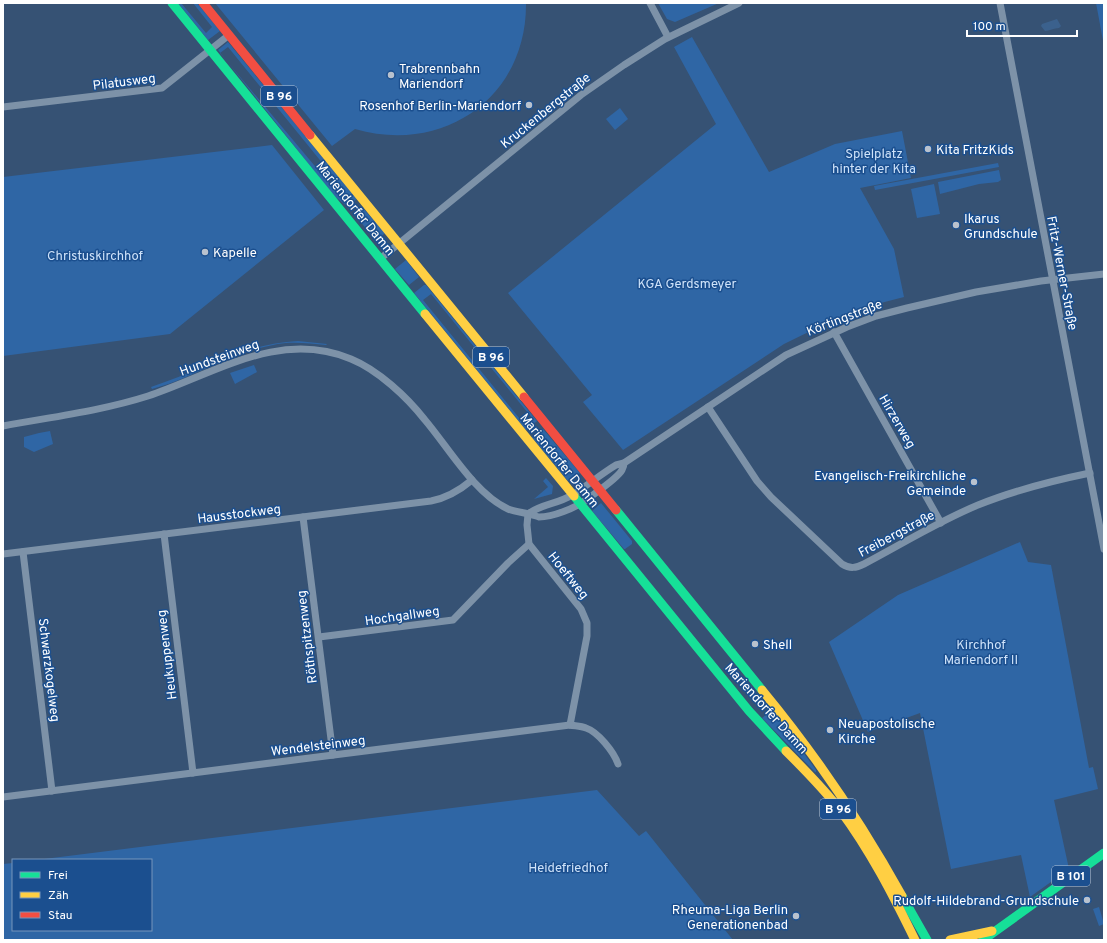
<svg xmlns="http://www.w3.org/2000/svg" width="1107" height="943" font-family="Overpass,sans-serif">
	<style>
		.green { fill: #2f66a5; fill-rule: evenodd }
		.water { fill: #3b618d }
		.lines { fill: none; stroke-linecap: round; stroke-linejoin: round }
		.street { stroke: #7d92a8; stroke-width: 7 }
		.fast { stroke: #16e098; stroke-width: 9 }
		.slow { stroke: #ffcf43; stroke-width: 9 }
		.jam { stroke: #f24e42; stroke-width: 9 }
		.poi-dot { fill: #b9c2ce; stroke: #1b4f8f; stroke-width: 1.5 }
		.labels { text-anchor: middle; stroke-width: 3; stroke-linejoin: round; paint-order: stroke }
		.shield { fill: #1b4f8f; stroke: #bbcadd; stroke-width: 1 }
		.shield-label { font-size: 12px; font-weight: bold; fill: #fff }
		.poi-label { font-size: 13px; fill: #fff; stroke: #1b4f8f; text-anchor: start }
		.street-label { font-size: 13px; fill: #fff; stroke: #1b4f8f }
		.park-label { font-size: 13px; fill: #cfe3fa; stroke: #1b4f8f }
	</style>
	<rect width="100%" height="100%" fill="#365274"/>
	<g class="green">
		<polygon points="178,3 181,3 206,33 212,27 193,3 197,3 220,31 208,40"/>
		<path d="M215,3H526C527,97 444,155 355,129L332,146Z"/>
		<polygon points="658,3 719,3 675,22 667,19"/>
		<polygon points="1096,3 1104,3 1104,46"/>
		<polygon points="692,37 769,172 835,144 902,131 911,178 860,188 894,249 904,297 873,305 831,321 784,344 623,450 583,402 592,395 508,293 716,124 674,47"/>
		<path d="M228,42L357,199L347,206L334,196L218,50ZM228,47L341,186L340,188L341,195L340,196L220,53Z"/>
		<polygon points="620,108 628,119 615,130 606,119"/>
		<polygon points="272,145 324,210 170,334 3,356 3,177"/>
		<polygon points="998,163 999,167 875,190 874,186"/>
		<polygon points="999,170 1001,180 998,182 979,184 940,194 938,182"/>
		<polygon points="934,184 940,214 917,218 911,189"/>
		<polygon points="362,207 385,233 376,241 355,215"/>
		<polygon points="406,260 419,277 409,285 395,269"/>
		<path d="M424,285H426L537,421L528,429L526,430L414,293ZM431,294L532,418L524,424L423,300Z"/>
		<path d="M298,341L327,344L326,345C313,344 299,342 286,343C249,347 218,364 184,378C174,382 163,386 152,389L151,387C203,370 242,344 298,341Z"/>
		<polygon points="254,365 257,372 235,384 230,373"/>
		<polygon points="543,429 580,473 568,481 532,437"/>
		<polygon points="50,431 53,444 34,452 24,447 24,437 39,433"/>
		<polygon points="546,478 553,486 552,494 534,499 548,487 543,481"/>
		<polygon points="601,503 632,541 632,544 625,549 624,549 592,511"/>
		<polygon points="1020,542 1028,562 1051,565 1089,768 1093,767 1098,789 1054,800 1069,869 1030,897 1021,855 951,869 920,713 868,732 829,642 898,595"/>
		<polygon points="772,710 816,770 816,772 815,772 762,718"/>
		<polygon points="597,790 639,836 646,831 733,940 3,940 3,864 13,863 13,930 151,930 151,860 36,860"/>
		<polygon points="1099,907 1104,924 1099,926 1093,909"/>
	</g>
	<path class="water" d="M1057,19L1061,26L1059,28C1054,28 1049,31 1045,31L1041,26L1042,24Z"/>
	<g class="lines">
		<g class="street">
			<polyline points="650,3 668,37"/>
			<polyline points="1000,3 1104,549"/>
			<polyline points="3,107 162,88 229,35"/>
			<polyline points="380,259 581,95 624,65 665,39 739,3"/>
			<polyline points="834,332 941,523"/>
			<path d="M708,407L757,481L771,497L842,564C850,569 856,568 864,564C902,544 939,521 978,505C1015,490 1051,481 1090,473"/>
			<path d="M3,426C51,417 101,411 148,396C214,374 279,329 351,359C378,370 407,397 425,420C448,447 475,494 508,509C515,512 522,512 529,514C532,515 536,516 539,517C553,517 575,508 586,500C595,493 617,479 622,470C623,468 624,466 624,463"/>
			<path d="M528,514C541,504 558,504 572,495C587,486 601,474 616,465L624,463L786,355L847,327L876,316L907,308L976,292L1041,281L1104,274"/>
			<polyline points="528,514 527,525 529,544 581,609 587,623 587,636 570,725"/>
			<polyline points="303,517 333,755"/>
			<polyline points="164,534 193,773"/>
			<polyline points="23,552 52,791"/>
			<path d="M3,554L431,501C447,498 460,490 472,480"/>
			<polyline points="319,637 453,620 508,563 529,544"/>
			<path d="M3,797L570,725C575,726 581,726 586,728C598,732 614,752 618,764"/>
		</g>
		<g class="fast">
			<polyline points="172,3 425,314"/>
			<polyline points="574,496 749,711 786,751"/>
			<polyline points="616,510 762,690"/>
			<polyline points="902,896 927,940"/>
			<polyline points="983,940 1104,853"/>
		</g>
		<g class="slow">
			<polyline points="310,135 524,397"/>
			<polyline points="425,314 574,496"/>
			<path d="M762,690C815,754 862,824 902,896"/>
			<path d="M786,751C805,770 824,789 840,810C870,850 893,895 915,940"/>
			<polyline points="950,940 992,931"/>
		</g>
		<g class="jam">
			<polyline points="203,3 310,135"/>
			<polyline points="524,397 616,510"/>
		</g>
	</g>
	<g class="poi-dot">
		<circle cx="391" cy="75" r="4"/>
		<circle cx="529" cy="105" r="4"/>
		<circle cx="928" cy="149" r="4"/>
		<circle cx="956" cy="225" r="4"/>
		<circle cx="205" cy="252" r="4"/>
		<circle cx="974" cy="482" r="4"/>
		<circle cx="755" cy="644" r="4"/>
		<circle cx="830" cy="730" r="4"/>
		<circle cx="1087" cy="900" r="4"/>
		<circle cx="796" cy="916" r="4"/>
	</g>
	<g class="labels">
		<g class="shield">
			<rect x="261" y="86" width="36" height="20" rx="3"/>
			<rect x="473" y="347" width="36" height="20" rx="3"/>
			<rect x="820" y="799" width="36" height="20" rx="3"/>
			<rect x="1052" y="866" width="38" height="20" rx="3"/>
		</g>
		<g class="shield-label">
			<text x="279" y="100">B 96</text>
			<text x="491" y="361">B 96</text>
			<text x="838" y="813">B 96</text>
			<text x="1071" y="880">B 101</text>
		</g>
		<g class="poi-label">
			<text x="399" y="73">Trabrennbahn<tspan x="399" dy="15">Mariendorf</tspan></text>
			<text x="521" y="110" text-anchor="end">Rosenhof Berlin-Mariendorf</text>
			<text x="936" y="154">Kita FritzKids</text>
			<text x="964" y="223">Ikarus<tspan x="964" dy="15">Grundschule</tspan></text>
			<text x="213" y="257">Kapelle</text>
			<text x="966" y="480" text-anchor="end">Evangelisch-Freikirchliche<tspan x="966" dy="15">Gemeinde</tspan></text>
			<text x="763" y="649">Shell</text>
			<text x="838" y="728">Neuapostolische<tspan x="838" dy="15">Kirche</tspan></text>
			<text x="1079" y="905" text-anchor="end">Rudolf-Hildebrand-Grundschule</text>
			<text x="788" y="914" text-anchor="end">Rheuma-Liga Berlin<tspan x="788" dy="15">Generationenbad</tspan></text>
		</g>
		<g class="street-label">
			<text transform="translate(124 81) rotate(-7)" y="5">Pilatusweg</text>
			<text transform="translate(545 110) rotate(-39)" y="5">Kruckenbergstraße</text>
			<text transform="translate(356 208) rotate(51)" y="5">Mariendorfer Damm</text>
			<text transform="translate(1063 273) rotate(79)" y="5">Fritz-Werner-Straße</text>
			<text transform="translate(844 317) rotate(-21)" y="5">Körtingstraße</text>
			<text transform="translate(219 357) rotate(-20)" y="5">Hundsteinweg</text>
			<text transform="translate(898 421) rotate(60)" y="5">Hirzerweg</text>
			<text transform="translate(560 460) rotate(51)" y="5">Mariendorfer Damm</text>
			<text transform="translate(239 513) rotate(-7)" y="5">Hausstockweg</text>
			<text transform="translate(896 533) rotate(-28)" y="5">Freibergstraße</text>
			<text transform="translate(569 575) rotate(51)" y="5">Hoeftweg</text>
			<text transform="translate(402 615) rotate(-8)" y="5">Hochgallweg</text>
			<text transform="translate(306 637) rotate(-97)" y="5">Röthspitzenweg</text>
			<text transform="translate(166 655) rotate(-97)" y="5">Heukuppenweg</text>
			<text transform="translate(50 670) rotate(83)" y="5">Schwarzkogelweg</text>
			<text transform="translate(767 708) rotate(48)" y="5">Mariendorfer Damm</text>
			<text transform="translate(318 745) rotate(-7)" y="5">Wendelsteinweg</text>
		</g>
		<g class="park-label">
			<text x="874" y="158">Spielplatz<tspan x="874" dy="15">hinter der Kita</tspan></text>
			<text x="95" y="260">Christuskirchhof</text>
			<text x="687" y="288">KGA Gerdsmeyer</text>
			<text x="981" y="649">Kirchhof<tspan x="981" dy="15">Mariendorf II</tspan></text>
			<text x="568" y="872">Heidefriedhof</text>
		</g>
	</g>
	<rect width="1107" height="943" fill="none" stroke="#ffffff" stroke-width="8"/>
	<rect x="12" y="859" width="140" height="72" fill="#1b4f8f" stroke="#7695bc"/>
	<rect x="20" y="872" width="20" height="6" fill="#16e098" stroke="#7695bc"/>
	<text x="48" y="879" font-size="12" fill="#ffffff">Frei</text>
	<rect x="20" y="892" width="20" height="6" fill="#ffcf43" stroke="#7695bc"/>
	<text x="48" y="899" font-size="12" fill="#ffffff">Zäh</text>
	<rect x="20" y="912" width="20" height="6" fill="#f24e42" stroke="#7695bc"/>
	<text x="48" y="919" font-size="12" fill="#ffffff">Stau</text>
	<path d="M967 30v6h110v-6" fill="none" stroke="#ffffff" stroke-width="2"/>
	<text x="973" y="30" font-size="12" fill="#ffffff" stroke="#1b4f8f" stroke-width="3" paint-order="stroke">100 m</text>
</svg>
